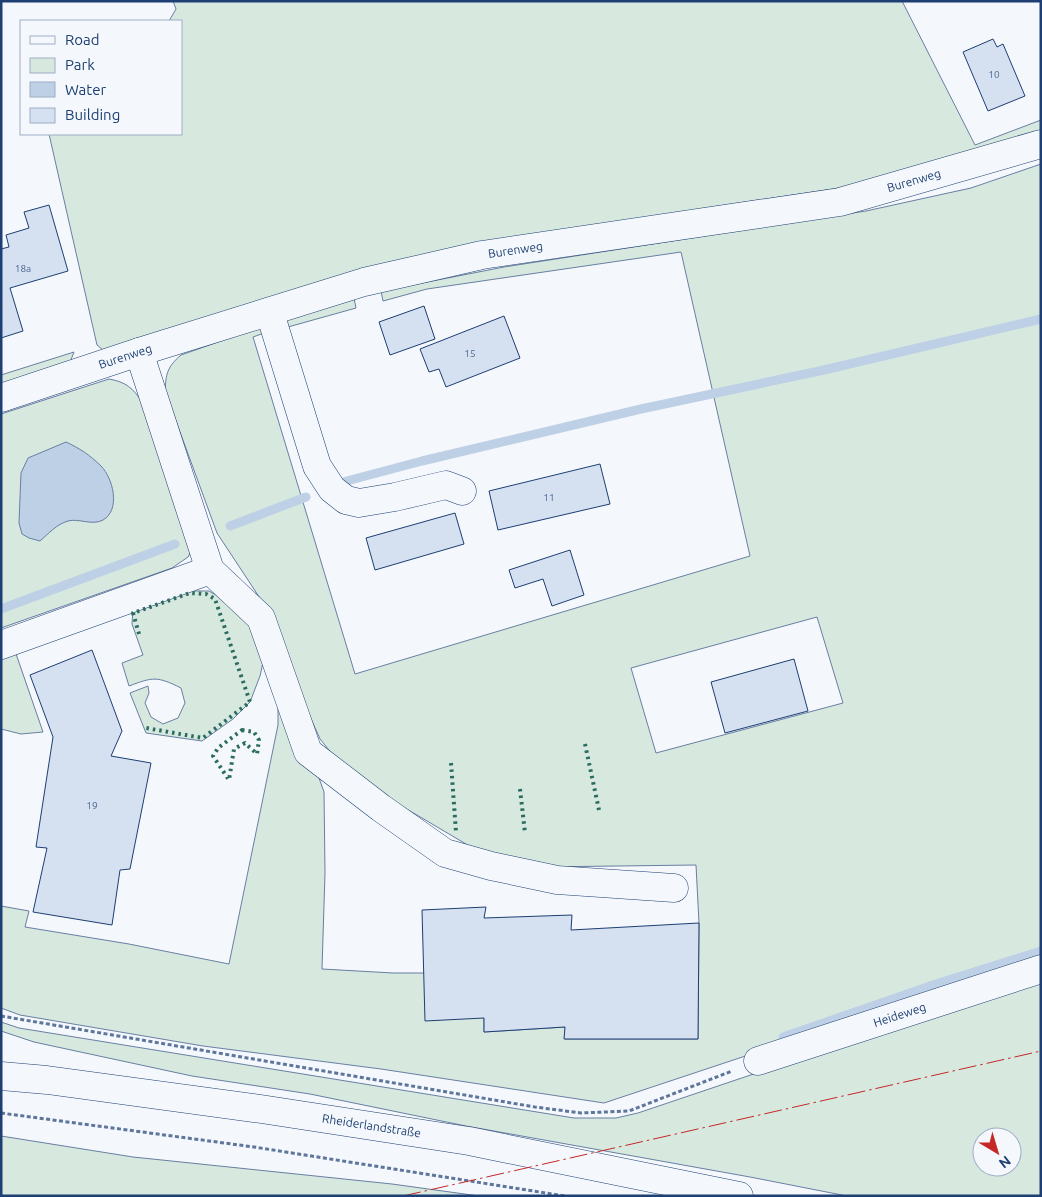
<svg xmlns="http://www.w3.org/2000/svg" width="1042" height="1197" font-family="Ubuntu,sans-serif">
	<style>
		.green { fill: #d7e8df; stroke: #687fa3; fill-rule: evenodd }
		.water { fill: #bed0e5; stroke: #687fa3 }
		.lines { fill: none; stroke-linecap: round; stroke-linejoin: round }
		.stream { stroke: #bed0e5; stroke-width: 9 }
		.building { fill: #d5e0f0; stroke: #1d3f73 }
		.minor-casing { stroke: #1d3f73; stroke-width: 29 }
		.major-casing { stroke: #1d3f73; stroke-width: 29 }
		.path { stroke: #5e769c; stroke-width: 3; stroke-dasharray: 4 2.5; stroke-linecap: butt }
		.minor { stroke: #f4f7fb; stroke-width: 28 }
		.major { stroke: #f4f7fb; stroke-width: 28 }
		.hedge { stroke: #2c6c60; stroke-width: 4; stroke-dasharray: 2.5 4; stroke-linecap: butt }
		.power { stroke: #c62828; stroke-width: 1; stroke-dasharray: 18 4 2.5 4; stroke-linecap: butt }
		.labels { text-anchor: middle; stroke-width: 4; stroke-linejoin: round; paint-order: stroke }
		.number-label { font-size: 10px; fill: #4b6792 }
		.street-label { font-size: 12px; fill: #1d3f73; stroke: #f4f7fb }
	</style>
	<rect width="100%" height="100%" fill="#f4f7fb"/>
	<g class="green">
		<polygon points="173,1 902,1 975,145 1041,120 1041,136 846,187 706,208 108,354 97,345 49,134 181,134 181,21 169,21 176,9"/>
		<path d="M1041,164V961L929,995L604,1103L381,1069L203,1046L20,1015L1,1008V906L29,911L25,927L129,944L229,964L278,725V704L314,764L324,792L325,873L322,969L393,973H424L484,1018V1032L565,1027V1039H698L699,923L696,865L540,867L471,847L378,792L346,771L320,739L289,669L275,621L217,533L165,391C166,374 167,367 181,355L261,327L264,333L253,337L355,674L750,556L681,252L427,289L383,301L381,291L504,267L866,211L971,188ZM817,617L843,703L656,753L631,668Z"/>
		<polygon points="354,298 356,308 288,327 285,318"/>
		<polygon points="74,352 69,365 1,388 1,375"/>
		<path d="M109,379C126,382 133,388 142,402L195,544L188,557L172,568L1,628V414Z"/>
		<path d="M187,591H209L228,602L257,634L264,658L260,676L250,702L233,719L202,741L146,733L130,693L148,686L149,693L145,703L151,717L163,724L178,718L185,703L181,688C157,676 153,677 129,686L122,663L143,655L132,624L133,610Z"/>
		<polygon points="15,651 43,732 21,734 1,729 1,656"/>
		<path d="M1041,977V1196H847L750,1177L466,1126L310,1094L192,1076L34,1042L1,1031V1022L19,1028L574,1118H616L638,1113ZM982,1137H1012V1167H982Z"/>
		<polygon points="1,1136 133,1157 392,1184 479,1196 1,1196"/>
	</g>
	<path class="water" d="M66,442C79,448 90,455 101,466C113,478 121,510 103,520C92,526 79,518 68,521C57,524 48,534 40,541L29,538L22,534L19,523L21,473L28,458Z"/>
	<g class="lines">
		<g class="stream">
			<polyline points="343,482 422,461 641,409 824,370 1041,319"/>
			<polyline points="230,526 306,497"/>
			<polyline points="1,609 175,544"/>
			<polyline points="783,1037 936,984 1041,951"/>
		</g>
	</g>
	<g class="building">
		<polygon points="993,39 997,47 1003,44 1025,96 988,111 963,52"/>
		<polygon points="49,205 68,271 10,288 23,331 1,338 1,249 9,247 6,235 29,228 24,212"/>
		<polygon points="424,306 435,339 390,355 379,322"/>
		<polygon points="504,316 520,358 446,387 439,369 429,372 420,349"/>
		<polygon points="600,464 610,504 498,530 489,491"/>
		<polygon points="455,513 464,544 375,570 366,538"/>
		<polygon points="570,550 584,595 552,606 543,579 515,588 509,570"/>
		<polygon points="92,650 122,731 111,756 151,763 130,869 120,870 112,925 33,912 47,848 36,847 53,737 30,675"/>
		<polygon points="794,659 808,711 725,733 711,682"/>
		<polygon points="486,907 484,918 572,915 571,930 699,923 698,1039 564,1039 565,1027 484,1032 484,1018 425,1021 422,910"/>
	</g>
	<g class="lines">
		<defs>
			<g id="minor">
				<polyline points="270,313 317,466 332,489 346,500 359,503 395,497 446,485 462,491"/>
				<polyline points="139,352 210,570 261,618 308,752 381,808 445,853 491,866 557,880 674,888"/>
				<path id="s1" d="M1,398L139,352L364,282L482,255L840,202L1041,144"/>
				<polyline points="1,645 210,570"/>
				<path id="s2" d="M758,1061L1041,969"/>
			</g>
			<g id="major">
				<path id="s3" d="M1,1076L47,1080L261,1109L469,1141L739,1196"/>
			</g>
		</defs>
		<use href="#minor" class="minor-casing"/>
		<use href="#major" class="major-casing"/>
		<g class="path">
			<polyline points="1,1016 535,1107 581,1113 629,1111 732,1071"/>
			<polyline points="1,1113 254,1147 565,1196"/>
		</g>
		<use href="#minor" class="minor"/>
		<use href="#major" class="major"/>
		<g class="hedge">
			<polyline points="139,634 133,613 190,593 206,594 215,599 250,702 203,738 146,728"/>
			<polygon points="242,730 254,732 259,740 257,754 245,743 234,749 229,780 213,756 218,748"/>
			<polyline points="585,744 599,810"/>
			<polyline points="451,763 456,832"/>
			<polyline points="520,789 525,833"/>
		</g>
		<polyline class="power" points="403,1196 1041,1051"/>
	</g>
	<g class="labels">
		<g class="number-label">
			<text x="994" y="78">10</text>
			<text x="23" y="272">18a</text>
			<text x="470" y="357">15</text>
			<text x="549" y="501">11</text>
			<text x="92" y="809">19</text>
		</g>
		<g class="street-label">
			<text dy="4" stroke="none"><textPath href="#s1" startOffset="941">Burenweg</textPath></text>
			<text dy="4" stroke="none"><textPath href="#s1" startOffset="536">Burenweg</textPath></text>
			<text dy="4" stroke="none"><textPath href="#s1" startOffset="131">Burenweg</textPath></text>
			<text dy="4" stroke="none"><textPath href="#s2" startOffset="149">Heideweg</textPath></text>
			<text dy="4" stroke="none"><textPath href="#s3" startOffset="374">Rheiderlandstraße</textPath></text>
		</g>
	</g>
	<rect width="1042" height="1197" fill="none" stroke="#1d3f73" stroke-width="5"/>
	<rect x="20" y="20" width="162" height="115" fill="#f4f7fb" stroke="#9eadc5"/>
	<rect x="30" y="36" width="25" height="8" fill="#f4f7fb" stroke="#9eadc5"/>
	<text x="65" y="45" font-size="15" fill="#1d3f73">Road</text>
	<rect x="30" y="58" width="25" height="15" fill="#d7e8df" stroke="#9eadc5"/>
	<text x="65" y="70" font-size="15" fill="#1d3f73">Park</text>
	<rect x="30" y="82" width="25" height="15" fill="#bed0e5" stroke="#9eadc5"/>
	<text x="65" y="95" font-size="15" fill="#1d3f73">Water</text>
	<rect x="30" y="108" width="25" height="15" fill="#d5e0f0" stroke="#9eadc5"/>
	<text x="65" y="120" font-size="15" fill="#1d3f73">Building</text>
	<g transform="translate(997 1152) rotate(142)"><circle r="24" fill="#f4f7fb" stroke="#9eadc5"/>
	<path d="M0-4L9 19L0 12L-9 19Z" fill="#c62828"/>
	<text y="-8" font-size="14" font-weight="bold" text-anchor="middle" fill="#1d3f73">N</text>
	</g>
</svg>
